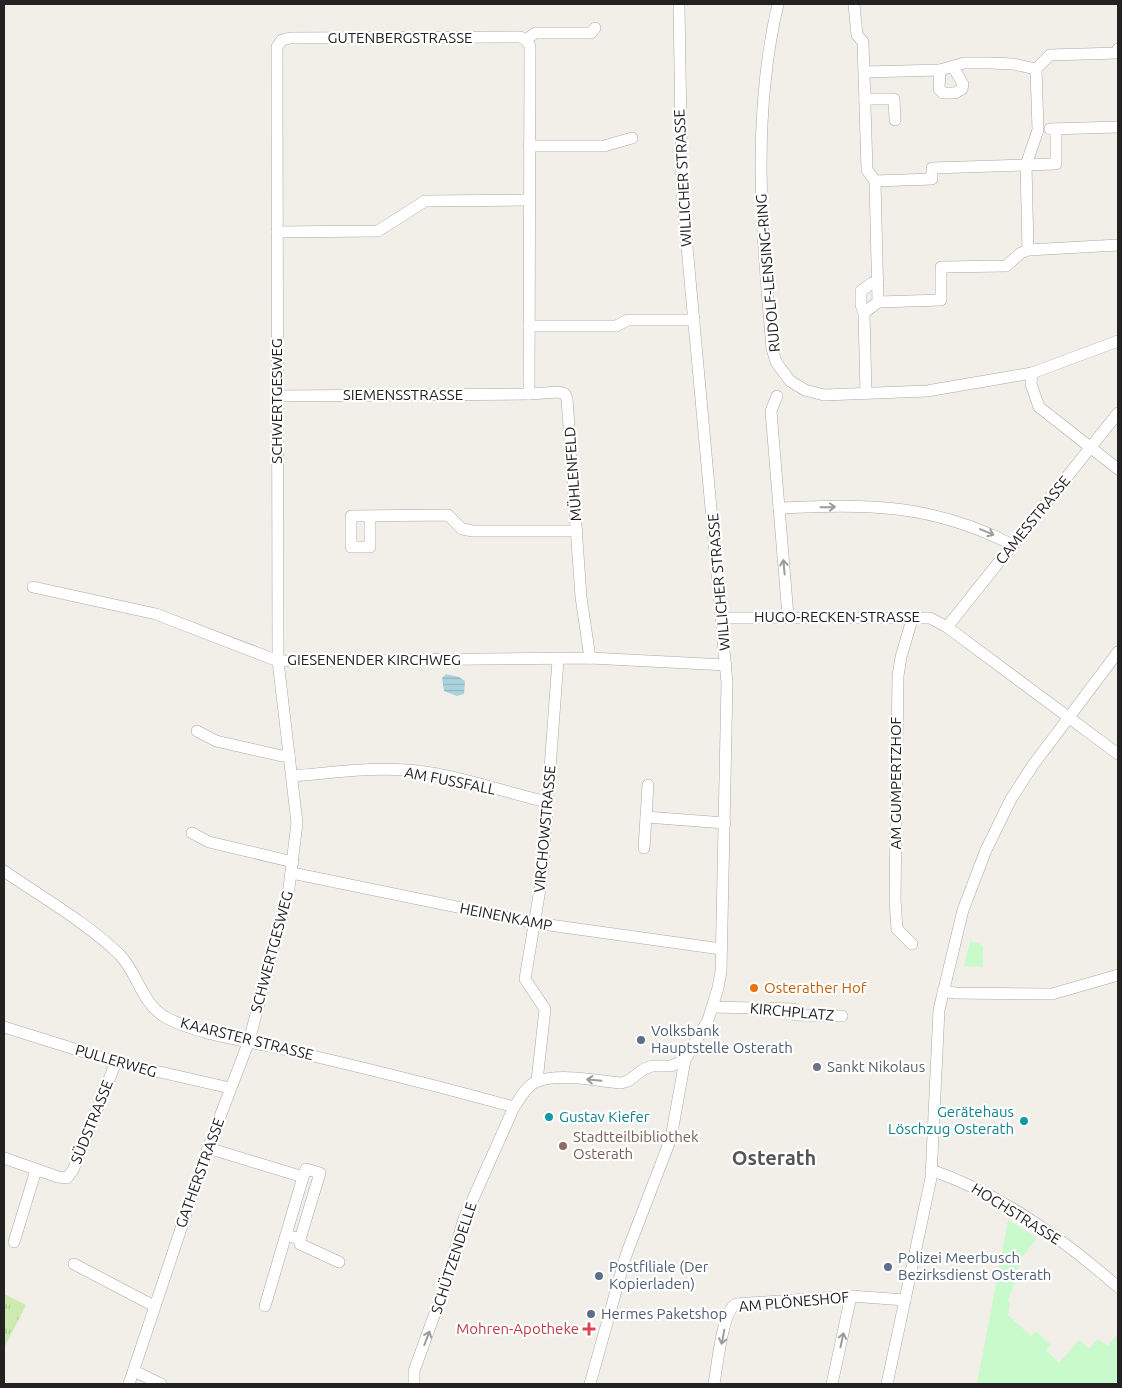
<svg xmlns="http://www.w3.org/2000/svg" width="1122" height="1388" font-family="Ubuntu,sans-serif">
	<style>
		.grass { fill: url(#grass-tufts) }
		.park { fill: #c8facc }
		.water { fill: url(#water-rules) }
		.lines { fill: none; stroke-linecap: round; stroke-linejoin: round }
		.minor-casing { stroke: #a9a9a9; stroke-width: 12 }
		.minor { stroke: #fff; stroke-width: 11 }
		.oneway { stroke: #9c9c9c }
		.food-dot { fill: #e8710a; stroke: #fff; stroke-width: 2 }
		.service-dot { fill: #5c6f8a; stroke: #fff; stroke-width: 2 }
		.worship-dot { fill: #6b7280; stroke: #fff; stroke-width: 2 }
		.culture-dot { fill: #0f9aa8; stroke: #fff; stroke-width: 2 }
		.education-dot { fill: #8d6e63; stroke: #fff; stroke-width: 2 }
		.health-dot { fill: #e0444e; stroke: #fff; stroke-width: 2 }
		.labels { text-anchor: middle; stroke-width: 4.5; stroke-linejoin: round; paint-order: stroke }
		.street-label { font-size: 15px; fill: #222; stroke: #fff }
		.food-label { font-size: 15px; fill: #c56008; stroke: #fff; text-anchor: start }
		.service-label { font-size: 15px; fill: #4e5e75; stroke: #fff; text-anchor: start }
		.worship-label { font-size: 15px; fill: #5b616d; stroke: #fff; text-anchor: start }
		.culture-label { font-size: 15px; fill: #0d838f; stroke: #fff; text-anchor: end }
		.education-label { font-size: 15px; fill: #785e54; stroke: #fff; text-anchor: start }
		.health-label { font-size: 15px; fill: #be3a42; stroke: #fff; text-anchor: end }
		.district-label { font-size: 20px; font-weight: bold; fill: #555; stroke: #fff }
	</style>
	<defs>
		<pattern id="grass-tufts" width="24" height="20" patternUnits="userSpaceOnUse" patternTransform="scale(1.25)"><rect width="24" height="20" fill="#cdebb0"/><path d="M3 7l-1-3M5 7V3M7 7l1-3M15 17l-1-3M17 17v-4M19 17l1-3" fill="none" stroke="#b0c997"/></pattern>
		<pattern id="water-rules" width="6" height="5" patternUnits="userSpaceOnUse" patternTransform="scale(1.25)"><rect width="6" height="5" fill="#aad3df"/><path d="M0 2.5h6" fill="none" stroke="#92b5bf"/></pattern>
	</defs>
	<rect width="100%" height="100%" fill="#f2efe9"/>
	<polygon class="grass" points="4,1294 26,1305 4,1348"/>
	<g class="park">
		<polygon points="970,941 979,943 983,947 983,967 964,966"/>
		<polygon points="1008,1220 1037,1238 1020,1260 1015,1283 1008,1300 1010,1303 1008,1315 1031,1336 1036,1331 1051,1345 1046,1350 1059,1363 1079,1340 1089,1349 1098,1339 1108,1346 1118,1333 1118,1384 977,1384"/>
	</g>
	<polygon class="water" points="446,674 459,677 465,681 464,694 457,696 444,691 442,678"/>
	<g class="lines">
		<defs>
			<g id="minor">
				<path d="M778,4C751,118 762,233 772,348L776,362L790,381L805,390L824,395L927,391L1032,373L1118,341"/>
				<polyline points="854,4 857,35 863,42 867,170 875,181 878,302 864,313 866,393"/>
				<polyline points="526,40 530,46 529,394 559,392 565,394 567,399 581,597 590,658"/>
				<polyline points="526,40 535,33 591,33 595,28"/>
				<polyline points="1036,69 1050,55 1117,53 1118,49"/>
				<polyline points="940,70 939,89 943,93 955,93 962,89 963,84 953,67"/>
				<polyline points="865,72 940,70 964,63 990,63 1013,64 1036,69"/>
				<polyline points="865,99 894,99 895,120"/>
				<polyline points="1050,129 1118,127"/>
				<polyline points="529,146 604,146 632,138"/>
				<polyline points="875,181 932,179 932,168 1056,164 1056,129"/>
				<polyline points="277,232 378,231 425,201 528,200"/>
				<polyline points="1028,250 1026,165 1038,130 1036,69"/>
				<polyline points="878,302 941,300 941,267 1006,266 1021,253 1028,250 1118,245"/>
				<polyline points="864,313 861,305 861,291 872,283 878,283"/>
				<polyline points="529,326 616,326 628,320 694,320"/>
				<polyline points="1032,373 1031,384 1039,407 1118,469"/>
				<polyline points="277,396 529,394"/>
				<polyline points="777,396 771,411 788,616"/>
				<path d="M779,508C869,504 930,503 1013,545"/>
				<polyline points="370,516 370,547 351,547 351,516 448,515 462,529 473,531 577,531"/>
				<polyline points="33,587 156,614 278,661 590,658 726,665"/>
				<polyline points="723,618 930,618 947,627 1118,754"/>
				<polyline points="947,627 1118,413"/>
				<polyline points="197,731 216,741 282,756 289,755"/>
				<path d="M292,776C333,773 377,766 417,771C461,776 504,792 547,802"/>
				<polyline points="648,785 646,817 725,823"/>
				<polyline points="192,833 209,842 293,862"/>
				<polyline points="644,848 646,817"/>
				<path d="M4,871C43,898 86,922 120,955C138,974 142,1005 167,1018C199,1035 248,1041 283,1049C361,1067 438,1086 514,1107"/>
				<polyline points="292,873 535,923 721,949"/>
				<polyline points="912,944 897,929 895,900 898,676 901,657 913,616"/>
				<polyline points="943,991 955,993 1052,994 1118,975"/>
				<polyline points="713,1007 793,1009 796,1015 842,1016"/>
				<polyline points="4,1027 116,1062 230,1088"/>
				<polyline points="537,1081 545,1009 525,979 542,877 558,660"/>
				<polyline points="208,1148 303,1177"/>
				<polyline points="4,1158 58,1177 67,1178 73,1170 116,1062"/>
				<path d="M931,1170C1001,1194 1063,1239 1118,1287"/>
				<polyline points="300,1239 300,1244 339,1262"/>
				<polyline points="14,1242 36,1170"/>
				<polyline points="74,1264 154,1306"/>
				<polyline points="265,1306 303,1177 306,1169 320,1173 300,1239 286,1235"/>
				<polyline points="134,1371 161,1384"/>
				<polyline points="129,1384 208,1148 249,1041 289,888 297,823 278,661 277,47 282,40 290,38 520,37 526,40"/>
				<path d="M414,1384V1371L444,1288L464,1219L514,1107C520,1099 527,1084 538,1081C561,1073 598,1081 621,1083L628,1081L644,1069L652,1066H671L685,1060"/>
				<polyline points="590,1384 626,1255 671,1138 685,1060 708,1020 718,988 721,971 727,683 682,192 679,4"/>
				<path d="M714,1384C717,1368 722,1311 736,1304L851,1296L905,1300"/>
				<polyline points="832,1384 851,1296"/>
				<polyline points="887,1384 931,1178 939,1010 963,910 986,850 1011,799 1033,765 1118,652"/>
			</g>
		</defs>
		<use href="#minor" class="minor-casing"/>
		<use href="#minor" class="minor"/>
	</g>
	<defs><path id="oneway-shaft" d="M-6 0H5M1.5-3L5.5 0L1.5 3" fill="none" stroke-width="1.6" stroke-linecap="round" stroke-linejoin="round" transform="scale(1.25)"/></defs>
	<g class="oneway">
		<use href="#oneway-shaft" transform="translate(828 507) rotate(-1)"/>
		<use href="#oneway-shaft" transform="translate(987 532) rotate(23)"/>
		<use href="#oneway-shaft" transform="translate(784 567) rotate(-95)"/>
		<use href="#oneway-shaft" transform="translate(594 1080) rotate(-175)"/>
		<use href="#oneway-shaft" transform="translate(723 1337) rotate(101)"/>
		<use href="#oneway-shaft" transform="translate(427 1338) rotate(-69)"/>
		<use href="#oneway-shaft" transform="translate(842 1340) rotate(-78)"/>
	</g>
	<circle class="food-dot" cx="754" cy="988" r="5"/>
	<g class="service-dot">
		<circle cx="641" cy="1040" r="5"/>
		<circle cx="888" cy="1267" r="5"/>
		<circle cx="599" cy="1276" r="5"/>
		<circle cx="591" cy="1314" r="5"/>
	</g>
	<circle class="worship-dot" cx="817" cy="1067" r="5"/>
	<g class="culture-dot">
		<circle cx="549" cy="1117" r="5"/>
		<circle cx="1024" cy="1121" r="5"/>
	</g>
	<circle class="education-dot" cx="563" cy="1146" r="5"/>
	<path class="health-dot" d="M586.5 1321.5h5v5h5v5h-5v5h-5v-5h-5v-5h5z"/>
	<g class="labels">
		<g class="street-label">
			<text x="400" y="43">GUTENBERGSTRASSE</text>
			<text transform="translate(683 178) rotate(-93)" y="5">WILLICHER STRASSE</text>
			<text transform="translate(768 273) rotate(-95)" y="5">RUDOLF-LENSING-RING</text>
			<text x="403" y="400">SIEMENSSTRASSE</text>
			<text transform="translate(277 401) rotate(-90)" y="5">SCHWERTGESWEG</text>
			<text transform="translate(573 474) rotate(-94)" y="5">MÜHLENFELD</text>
			<text transform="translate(1033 520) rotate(-51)" y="5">CAMESSTRASSE</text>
			<text transform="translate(719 582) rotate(-95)" y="5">WILLICHER STRASSE</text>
			<text x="837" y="622">HUGO-RECKEN-STRASSE</text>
			<text x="374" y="665">GIESENENDER KIRCHWEG</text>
			<text transform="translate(450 781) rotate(11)" y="5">AM FUSSFALL</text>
			<text transform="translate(896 783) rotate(-90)" y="5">AM GUMPERTZHOF</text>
			<text transform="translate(545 829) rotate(-85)" y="5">VIRCHOWSTRASSE</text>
			<text transform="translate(506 917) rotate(11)" y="5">HEINENKAMP</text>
			<text transform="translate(272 952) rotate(-75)" y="5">SCHWERTGESWEG</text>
			<text transform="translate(792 1012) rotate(5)" y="5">KIRCHPLATZ</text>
			<text transform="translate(247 1039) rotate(14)" y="5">KAARSTER STRASSE</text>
			<text transform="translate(116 1061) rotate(16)" y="5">PULLERWEG</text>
			<text transform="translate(92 1122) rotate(-68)" y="5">SÜDSTRASSE</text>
			<text transform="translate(200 1173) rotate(-70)" y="5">GATHERSTRASSE</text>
			<text transform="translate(1016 1214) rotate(32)" y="5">HOCHSTRASSE</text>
			<text transform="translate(454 1258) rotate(-72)" y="5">SCHÜTZENDELLE</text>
			<text transform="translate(794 1302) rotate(-5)" y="5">AM PLÖNESHOF</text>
		</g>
		<g class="food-label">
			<text x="764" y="993">Osterather Hof</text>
		</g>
		<g class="service-label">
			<text x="651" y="1036">Volksbank<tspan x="651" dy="17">Hauptstelle Osterath</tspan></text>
			<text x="898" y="1263">Polizei Meerbusch<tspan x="898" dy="17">Bezirksdienst Osterath</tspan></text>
			<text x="609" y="1272">Postfiliale (Der<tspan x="609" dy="17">Kopierladen)</tspan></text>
			<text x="601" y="1319">Hermes Paketshop</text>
		</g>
		<g class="worship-label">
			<text x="827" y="1072">Sankt Nikolaus</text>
		</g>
		<g class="culture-label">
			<text x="1014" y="1117">Gerätehaus<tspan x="1014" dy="17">Löschzug Osterath</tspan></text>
			<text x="559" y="1122" text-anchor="start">Gustav Kiefer</text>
		</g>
		<g class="education-label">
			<text x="573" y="1142">Stadtteilbibliothek<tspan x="573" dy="17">Osterath</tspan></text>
		</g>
		<g class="health-label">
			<text x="579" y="1334">Mohren-Apotheke</text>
		</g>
		<g class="district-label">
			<text x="774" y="1165">Osterath</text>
		</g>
	</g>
	<rect width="1122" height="1388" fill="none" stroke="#222222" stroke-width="10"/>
</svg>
